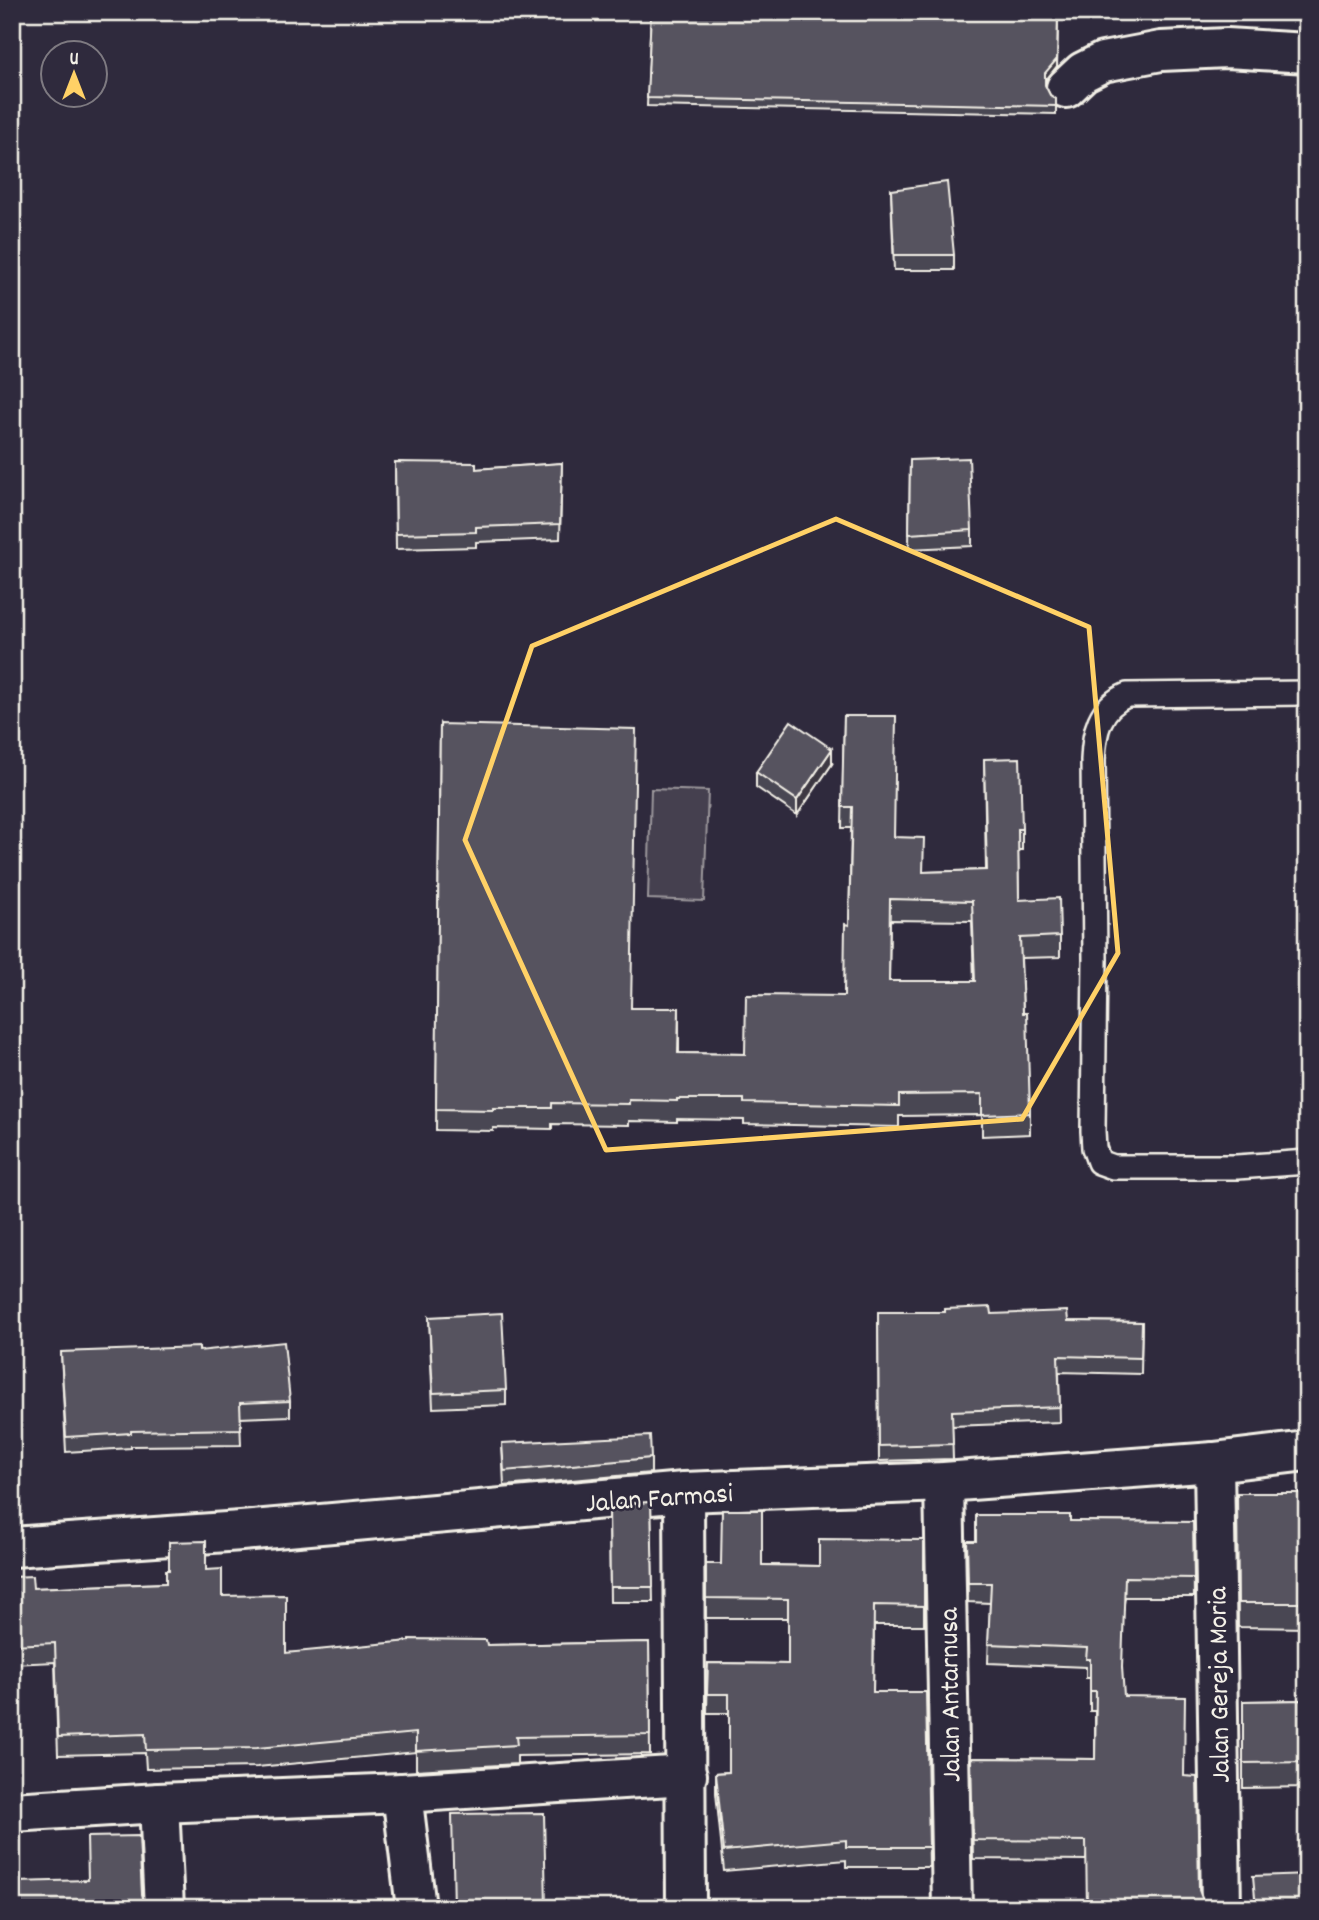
<svg xmlns="http://www.w3.org/2000/svg" width="1319" height="1920" font-family="Dekko,sans-serif">
	<style>
		.green { fill: #454050; stroke: #9c989c; stroke-width: 2 }
		.lines { fill: none; stroke-linecap: round; stroke-linejoin: round }
		.lane-casing { stroke: #f4f1e8; stroke-width: 28 }
		.street-casing { stroke: #f4f1e8; stroke-width: 44 }
		.secondary-casing { stroke: #f4f1e8; stroke-width: 44 }
		.lane { stroke: #2f2a3d; stroke-width: 23 }
		.street { stroke: #2f2a3d; stroke-width: 38 }
		.secondary { stroke: #2f2a3d; stroke-width: 38 }
		.wall { fill: #4a4752; stroke: #f4f1e8; stroke-width: 2; fill-rule: evenodd }
		.shaded-wall { fill: #3c3942; stroke: #f4f1e8; stroke-width: 2 }
		.building { fill: #56525f; stroke: #f4f1e8; stroke-width: 2; fill-rule: evenodd }
		.marked { fill: none; stroke: #ffd166; stroke-width: 5; stroke-linejoin: round }
		.labels { text-anchor: middle; stroke-width: 5; stroke-linejoin: round; paint-order: stroke }
		.street-label { font-size: 28px; fill: #f4f1e8; stroke: #2f2a3d }
	</style>
	<rect width="100%" height="100%" fill="#2f2a3d"/>
	<filter id="ink" filterUnits="userSpaceOnUse"><feTurbulence type="fractalNoise" baseFrequency=".0143" numOctaves="2"/><feDisplacementMap in="SourceGraphic" scale="14" xChannelSelector="R" yChannelSelector="G"/><feConvolveMatrix kernelMatrix="1 2 1 2 8 2 1 2 1" color-interpolation-filters="sRGB"/></filter>
	<g filter="url(#ink)">
		<polygon class="green" points="651,789 708,791 704,901 648,899"/>
		<g class="lines">
			<defs>
				<path id="lane" d="M1307,693L1127,695C1099,707 1094,732 1093,760L1095,959L1093,1131L1094,1148L1099,1162L1113,1167H1237L1307,1162"/>
				<g id="street">
					<polyline points="1066,88 1083,72 1103,62 1161,51 1227,48 1307,53"/>
					<polyline points="1214,1462 1221,1908"/>
					<polyline points="944,1482 952,1908"/>
					<polyline points="684,1492 686,1908"/>
					<polyline points="402,1793 416,1908"/>
					<polyline points="159,1803 164,1908"/>
					<polyline points="12,1812 159,1803 402,1793 687,1775"/>
				</g>
				<polyline id="secondary" points="12,1547 241,1531 684,1492 944,1482 1214,1462 1307,1451"/>
			</defs>
			<use href="#lane" class="lane-casing"/>
			<use href="#street" class="street-casing"/>
			<use href="#secondary" class="secondary-casing"/>
			<use href="#lane" class="lane"/>
			<use href="#street" class="street"/>
			<use href="#secondary" class="secondary"/>
		</g>
		<g class="wall">
			<polygon points="651,12 1058,12 1057,66 1045,81 1045,85 1050,95 1056,99 1056,114 647,106"/>
			<polygon points="891,190 954,255 954,270 894,270"/>
			<polygon points="910,460 972,530 972,546 909,549"/>
			<polygon points="395,462 476,469 562,463 560,539 476,542 476,547 396,549"/>
			<path d="M844,716L895,837L923,872L986,870L984,759L1022,829V850H1018L1019,900L1060,936V957L1021,958L1023,1013L1030,1113V1134L982,1136V1115L899,1116V1127L744,1124V1120L677,1119V1122L629,1121V1125L552,1124V1129L493,1128V1131L436,1130L440,724L631,1008H679V1053L745,1054L844,996L849,925L851,828H842ZM890,920L972,921L974,981H889Z"/>
			<polygon points="832,764 797,815 756,787 756,772"/>
			<polygon points="878,1312 992,1314 1068,1321 1142,1322 1141,1374 1059,1372 1060,1422 952,1426 953,1459 879,1461"/>
			<polygon points="429,1317 506,1390 506,1405 433,1408"/>
			<polygon points="199,1351 290,1401 290,1416 240,1418 241,1445 131,1446 131,1448 66,1452 61,1352"/>
			<polygon points="502,1443 651,1458 651,1473 504,1486"/>
			<polygon points="1237,1493 1307,1493 1307,1628 1238,1627"/>
			<polygon points="651,1502 653,1602 610,1602 609,1505"/>
			<polygon points="1070,1521 1193,1522 1194,1597 1125,1597 1086,1860 973,1859 971,1758 1095,1759 1095,1711 1090,1711 1090,1678 1086,1678 1086,1667 988,1663 990,1603 968,1602 967,1541 976,1541"/>
			<polygon points="924,1540 924,1625 874,1625 873,1692 926,1692 929,1867 846,1867 846,1860 724,1871 716,1793 716,1773 729,1772 729,1713 707,1713 708,1663 788,1664 788,1618 706,1618 706,1564 819,1566"/>
			<polygon points="169,1542 206,1570 222,1596 286,1653 487,1645 649,1642 650,1754 517,1756 517,1764 416,1770 416,1752 257,1767 146,1769 145,1753 58,1755 55,1662 12,1664 12,1577 33,1588 166,1583 169,1570"/>
			<polygon points="1307,1700 1307,1787 1243,1788 1243,1701"/>
		</g>
		<g class="shaded-wall">
			<polygon points="1058,12 1057,66 1045,81 1045,73"/>
			<polygon points="832,749 832,764 797,815 797,800"/>
		</g>
		<g class="building">
			<polygon points="651,12 1058,12 1057,59 1045,73 1045,85 1050,95 1056,99 1056,106 647,98"/>
			<polygon points="947,182 954,255 894,255 891,190"/>
			<polygon points="969,458 972,530 909,534 910,460"/>
			<polygon points="395,462 476,463 476,469 562,463 560,524 476,527 476,532 396,534"/>
			<path d="M844,716H896L894,837L924,838L923,872L987,870L984,759L1020,758L1022,829H1018L1019,900L1059,898L1060,936L1020,938L1023,1013H1027L1030,1113L982,1115V1094L899,1095V1106L744,1103V1099H677V1101L629,1100V1104L552,1103V1108H493V1110L436,1109L440,724L636,729L631,1008H679L678,1053L745,1054L746,995L844,996L845,924L849,925L852,807H842ZM890,899L972,901L975,981H889Z"/>
			<polygon points="791,721 832,749 797,800 756,772"/>
			<polygon points="991,1307 992,1314 1067,1311 1068,1321 1142,1322 1141,1358 1058,1356 1060,1407 952,1411 953,1444 879,1446 878,1312 945,1312 945,1309"/>
			<polygon points="502,1313 506,1390 433,1393 429,1317"/>
			<polygon points="284,1342 290,1401 240,1403 241,1429 131,1431 131,1433 66,1437 61,1352 199,1347 199,1351"/>
			<polygon points="650,1436 651,1458 504,1471 502,1443"/>
			<polygon points="1237,1493 1307,1493 1307,1603 1238,1603"/>
			<polygon points="651,1502 653,1587 610,1587 609,1505"/>
			<polygon points="722,1510 762,1510 762,1565 819,1566 819,1539 924,1540 924,1606 874,1605 873,1692 926,1692 929,1847 846,1847 846,1840 724,1851 716,1773 729,1772 729,1694 707,1694 708,1663 788,1664 788,1599 706,1598 706,1564 721,1564"/>
			<polygon points="976,1515 1070,1515 1070,1521 1193,1522 1194,1578 1125,1577 1122,1667 1124,1696 1185,1697 1184,1776 1197,1777 1199,1890 1203,1901 1212,1908 1087,1908 1086,1841 973,1840 971,1758 1095,1759 1096,1691 1090,1691 1090,1659 1086,1659 1087,1648 988,1644 991,1583 968,1583 967,1541 976,1541"/>
			<polygon points="206,1541 206,1570 222,1569 222,1596 286,1595 286,1653 409,1641 409,1639 486,1640 487,1645 649,1642 650,1735 516,1737 517,1745 416,1751 416,1733 257,1748 146,1750 145,1734 58,1737 55,1643 12,1645 12,1577 32,1576 33,1588 166,1583 166,1570 169,1570 169,1542"/>
			<polygon points="1307,1700 1307,1762 1243,1763 1243,1701"/>
			<polygon points="544,1813 546,1908 454,1908 452,1814"/>
			<polygon points="139,1836 142,1894 146,1908 12,1908 12,1855 15,1855 16,1882 88,1880 87,1837"/>
			<polygon points="1307,1874 1307,1908 1256,1908 1253,1876"/>
		</g>
	</g>
	<path class="marked" d="M836,519L1089,627L1118,953L1022,1119L606,1150L465,840L532,646Z"/>
	<g class="labels">
		<g class="street-label">
			<text transform="translate(659 1496) rotate(-4)" y="10">Jalan Farmasi</text>
			<text transform="translate(1217 1685) rotate(-91)" y="10">Jalan Gereja Moria</text>
			<text transform="translate(948 1695) rotate(-91)" y="10">Jalan Antarnusa</text>
		</g>
	</g>
	<rect width="1319" height="1920" fill="none" stroke="#2f2a3d" stroke-width="42"/>
	<rect x="21" y="21" width="1277" height="1878" fill="none" stroke="#f4f1e8" stroke-width="2.5" filter="url(#ink)"/>
	<g transform="translate(74 74)"><circle r="33" fill="#2f2a3d" stroke="#7e7a81" stroke-width="2"/>
	<path d="M0-5L12 26L0 18L-12 26Z" fill="#ffd166"/>
	<text y="-10" font-size="19" font-weight="bold" text-anchor="middle" fill="#f4f1e8">U</text>
	</g>
</svg>
